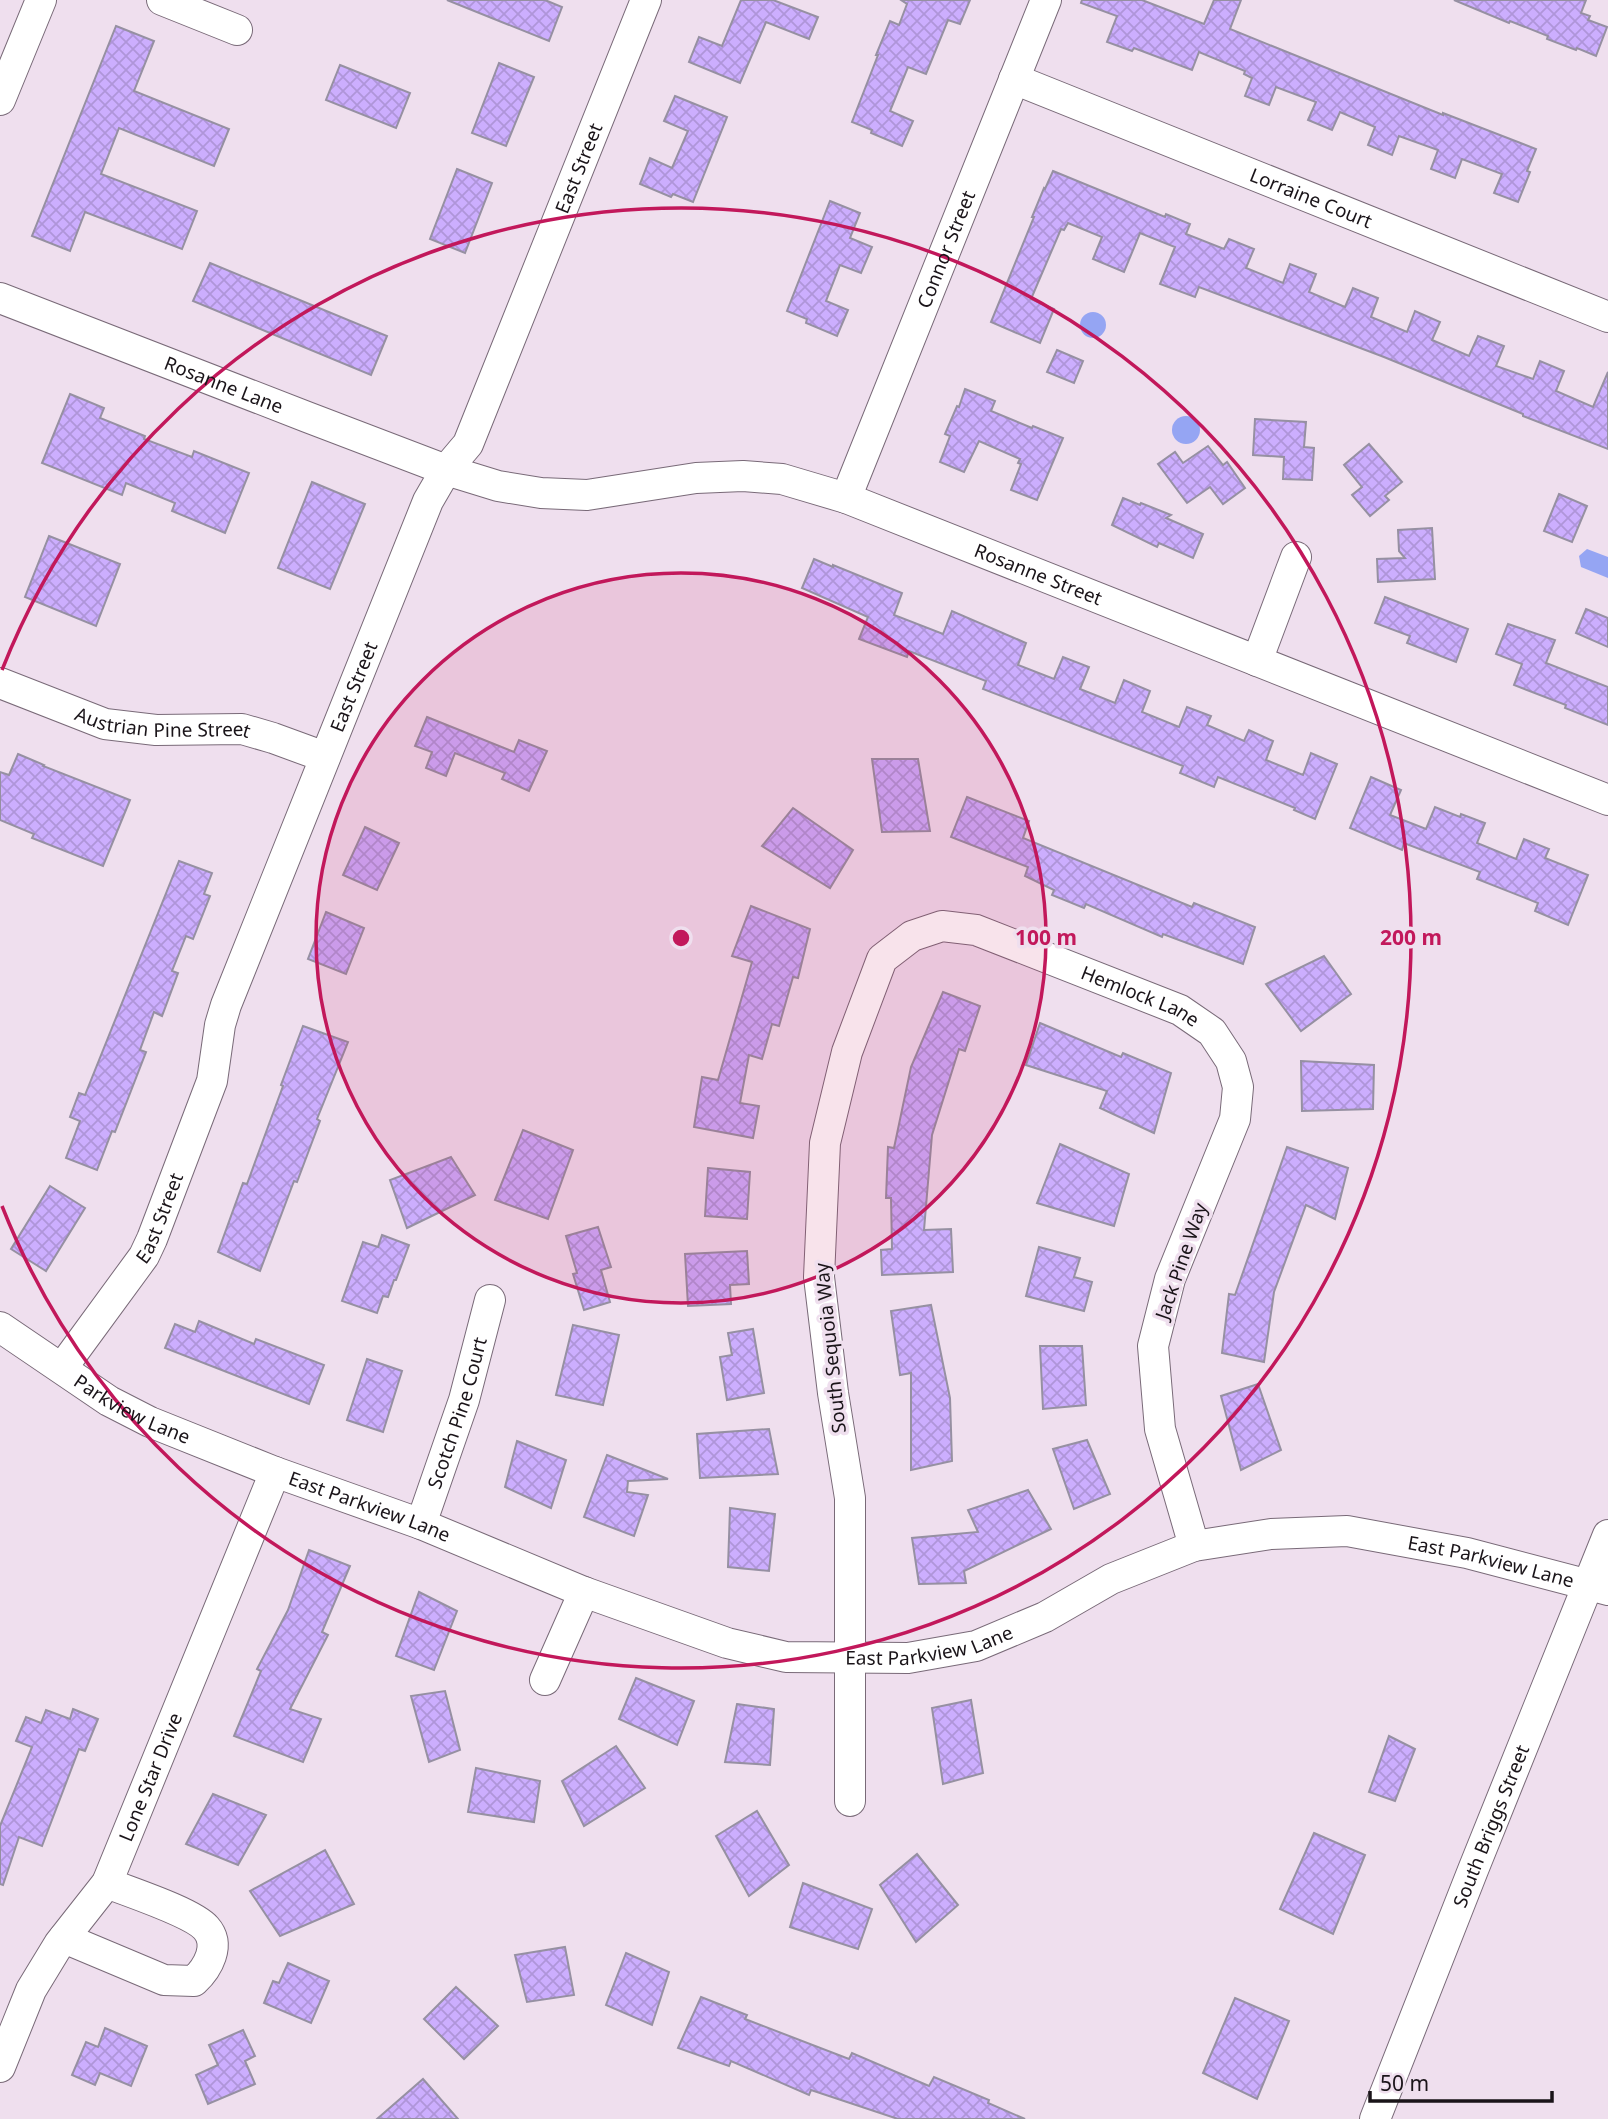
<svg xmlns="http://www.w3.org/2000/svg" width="1608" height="2119" font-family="'Noto Sans',sans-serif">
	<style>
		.water { fill: #95a5f3 }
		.building { fill: url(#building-cross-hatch); stroke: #9690a2; stroke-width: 2 }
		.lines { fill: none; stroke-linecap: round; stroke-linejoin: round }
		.minor-casing { stroke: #796a78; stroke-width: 32 }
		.minor { stroke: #fff; stroke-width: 30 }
		.ring { fill: none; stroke: #c2185b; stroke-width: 3.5 }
		.labels { text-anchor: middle; stroke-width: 7; stroke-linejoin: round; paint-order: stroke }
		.street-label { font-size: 19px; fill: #1a1419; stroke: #efdfee }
		.centre { fill: #c2185b; stroke: #efdfee; stroke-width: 3.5 }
		.ring-label { font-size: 21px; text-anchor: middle; font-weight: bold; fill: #c2185b; stroke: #efdfee; stroke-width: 7; stroke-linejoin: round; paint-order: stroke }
	</style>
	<defs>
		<pattern id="building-cross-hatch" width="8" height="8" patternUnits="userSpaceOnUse" patternTransform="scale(1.75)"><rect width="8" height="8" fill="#ccaefe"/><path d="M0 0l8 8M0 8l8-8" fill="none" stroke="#af95d9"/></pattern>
	</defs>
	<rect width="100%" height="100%" fill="#efdfee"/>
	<g class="water">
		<circle cx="1093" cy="325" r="13"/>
		<circle cx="1186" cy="430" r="14"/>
		<polygon points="1587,549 1608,557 1608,578 1581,567 1579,556"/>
	</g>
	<g class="building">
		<polygon points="447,0 545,0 562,7 549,41"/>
		<polygon points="741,0 773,0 818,17 809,39 766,22 740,83 689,62 699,37 722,46"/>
		<polygon points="901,0 970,0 960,24 948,20 926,74 908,67 890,111 913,121 902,146 871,133 872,130 852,122 878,55 876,55 890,21 899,25 907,4"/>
		<polygon points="1082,0 1142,0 1204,24 1214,0 1241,0 1230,29 1443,115 1443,113 1536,149 1527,171 1530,172 1518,202 1494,193 1502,174 1462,159 1455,178 1431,169 1438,150 1399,136 1392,155 1368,145 1375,127 1340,112 1332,130 1308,120 1316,102 1276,87 1269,105 1245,96 1252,78 1244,74 1245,71 1199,52 1192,70 1134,48 1132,51 1107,42 1117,16 1081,3"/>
		<polygon points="1454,0 1586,0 1581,13 1590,16 1588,20 1607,27 1596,56 1577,48 1576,50 1547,39 1548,36 1510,21 1509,23"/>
		<polygon points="116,26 154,41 134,91 229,129 214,166 119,128 101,174 197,211 182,249 85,212 70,251 32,236"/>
		<polygon points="499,63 534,77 506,146 472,133"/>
		<polygon points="340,65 410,93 396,128 326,100"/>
		<polygon points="675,96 727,117 693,202 673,194 671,197 640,184 650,158 672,168 688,131 664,121"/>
		<polygon points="457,169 492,183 465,253 430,239"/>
		<polygon points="1053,171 1165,217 1166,214 1190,224 1186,234 1224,249 1229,239 1254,249 1246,268 1283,283 1290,264 1316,274 1309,292 1345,307 1353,288 1378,298 1371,317 1407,332 1415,311 1440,322 1432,340 1469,356 1478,336 1504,346 1496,366 1533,379 1540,361 1564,371 1556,391 1593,407 1608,372 1608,449 1523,416 1523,414 1384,357 1199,287 1195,297 1160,284 1175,247 1140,233 1124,272 1093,259 1102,237 1068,223 1064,230 1061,229 1031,299 1054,309 1040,343 991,322 1034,217 1032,217 1044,188 1045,189"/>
		<polygon points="830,201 860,213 850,238 872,247 861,273 840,265 826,301 848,310 837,336 806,323 807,319 787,311"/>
		<polygon points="210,263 387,336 371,375 193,301"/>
		<polygon points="1057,350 1083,361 1074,383 1047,372"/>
		<polygon points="965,389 995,401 991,411 1032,428 1033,426 1063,438 1037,500 1011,490 1021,464 1018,463 1020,459 979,441 964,472 940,462 950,436 945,434 957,406 959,407"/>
		<polygon points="70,394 104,408 100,418 145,436 144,439 192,457 194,451 249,473 225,533 172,511 175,503 126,483 122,495 42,463"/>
		<polygon points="1255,419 1306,422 1304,447 1314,448 1312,480 1283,479 1284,457 1253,455"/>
		<polygon points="1369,444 1402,482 1385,496 1389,500 1370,516 1352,495 1362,487 1344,465"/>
		<polygon points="1208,446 1223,465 1227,462 1245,488 1223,504 1210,487 1187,503 1158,464 1175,452 1183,463"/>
		<polygon points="312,482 365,504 330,589 278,568"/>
		<polygon points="1559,494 1587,506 1572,542 1544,531"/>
		<polygon points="1123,498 1140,505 1141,503 1171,515 1166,518 1203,534 1193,558 1159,543 1157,547 1112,525"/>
		<polygon points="1432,528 1435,579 1378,582 1377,559 1405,558 1399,551 1398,530"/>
		<polygon points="49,536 120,564 96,626 25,597"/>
		<polygon points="814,559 833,567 833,565 902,593 894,615 943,634 952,611 1026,643 1018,665 1054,679 1063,657 1089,667 1080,689 1115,703 1124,680 1150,691 1142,712 1179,727 1187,707 1211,716 1207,725 1244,741 1249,730 1273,741 1266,760 1303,775 1311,753 1337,764 1315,819 1294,810 1295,808 1218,777 1214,787 1180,773 1183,766 983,689 986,681 909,651 907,657 859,639 868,617 802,588"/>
		<polygon points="1385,597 1468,629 1456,662 1407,643 1410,636 1375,623"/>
		<polygon points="1586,609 1608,618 1608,647 1576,633"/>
		<polygon points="1508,624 1555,640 1546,663 1608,687 1608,725 1565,708 1566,705 1514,685 1522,664 1496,654"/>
		<polygon points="427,717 514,752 519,740 547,751 529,791 502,779 505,773 455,753 446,776 426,768 432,752 415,746"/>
		<polygon points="18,754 44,765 43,766 130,800 103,866 32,838 34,834 0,820 0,772 9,775"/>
		<polygon points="872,759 918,759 930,831 882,832"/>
		<polygon points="1371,777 1401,790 1390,815 1426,829 1435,807 1460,817 1461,814 1485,823 1477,843 1516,859 1524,839 1549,849 1545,858 1588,875 1568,925 1535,911 1538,903 1477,879 1480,872 1404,843 1402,850 1350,828"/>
		<polygon points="967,797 1029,821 1023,838 1192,907 1194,903 1255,927 1243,964 1163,934 1162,937 1086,904 1084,908 1052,895 1054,890 1025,876 1028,867 951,837"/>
		<polygon points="793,808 853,850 830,888 762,846"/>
		<polygon points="365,827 399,843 377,890 343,875"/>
		<polygon points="179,861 212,873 204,894 210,896 193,939 186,936 172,971 178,973 162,1016 154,1012 140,1050 146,1052 115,1132 112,1131 97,1170 66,1158 80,1121 70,1117 79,1093 85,1095"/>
		<polygon points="751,906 810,929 798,978 793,977 779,1026 772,1024 762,1059 749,1055 740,1103 759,1106 753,1138 694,1127 702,1077 718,1080 752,962 732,956"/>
		<polygon points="326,912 364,928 346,974 308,959"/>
		<polygon points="1324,956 1351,994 1301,1031 1266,984"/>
		<polygon points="943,992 980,1006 965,1051 959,1049 932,1135 924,1230 951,1229 953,1272 882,1275 881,1250 892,1249 891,1198 886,1198 888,1147 894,1148 911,1067"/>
		<polygon points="1040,1023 1121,1057 1123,1053 1171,1073 1154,1133 1100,1108 1107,1091 1026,1065"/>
		<polygon points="303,1026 348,1042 317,1119 320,1121 297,1182 294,1181 260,1271 218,1252 243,1183 247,1184 283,1086 281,1085"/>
		<polygon points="1301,1061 1374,1065 1373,1109 1302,1111"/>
		<polygon points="523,1130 573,1150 548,1219 495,1200"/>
		<polygon points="1060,1144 1129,1174 1114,1226 1037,1203"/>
		<polygon points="1287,1147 1348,1168 1335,1219 1306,1205 1274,1292 1264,1362 1222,1353 1229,1294 1235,1295"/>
		<polygon points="451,1157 475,1195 407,1228 390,1180"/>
		<polygon points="708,1168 750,1172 747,1219 705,1216"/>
		<polygon points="50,1186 85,1208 46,1271 11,1249"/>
		<polygon points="598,1227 611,1267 601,1270 610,1302 584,1310 573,1274 577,1273 566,1236"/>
		<polygon points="382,1235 409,1245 396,1280 394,1280 388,1297 383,1296 377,1313 342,1301 363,1242 378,1247"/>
		<polygon points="1039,1247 1080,1258 1074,1277 1092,1282 1084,1311 1026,1296"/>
		<polygon points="747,1251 749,1284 730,1285 731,1304 688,1306 685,1254"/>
		<polygon points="931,1305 950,1398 952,1461 911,1470 911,1373 900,1375 891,1311"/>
		<polygon points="199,1321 254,1344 256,1339 324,1365 309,1404 165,1348 175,1324 195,1332"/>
		<polygon points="573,1325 619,1335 603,1405 556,1395"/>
		<polygon points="753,1329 764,1393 727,1400 720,1357 732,1355 728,1333"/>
		<polygon points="1040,1346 1082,1346 1086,1405 1043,1409"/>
		<polygon points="367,1359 402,1371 383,1432 347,1420"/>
		<polygon points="1258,1384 1281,1450 1241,1470 1221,1396"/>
		<polygon points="769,1429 778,1474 700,1478 697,1434"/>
		<polygon points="1087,1440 1110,1494 1074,1509 1053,1449"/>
		<polygon points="517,1441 566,1460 551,1508 505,1487"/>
		<polygon points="607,1455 668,1479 628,1481 627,1492 648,1495 634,1536 584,1517"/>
		<polygon points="1028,1490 1051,1529 964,1571 966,1583 919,1584 912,1538 978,1532 968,1510"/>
		<polygon points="730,1508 775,1514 769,1571 728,1567"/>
		<polygon points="309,1550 350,1566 322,1632 328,1635 290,1709 321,1719 303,1762 234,1736 261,1671 257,1669 288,1610"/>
		<polygon points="419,1592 457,1611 434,1670 396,1656"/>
		<polygon points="636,1678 694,1701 677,1745 619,1719"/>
		<polygon points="445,1691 460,1750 429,1762 411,1696"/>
		<polygon points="971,1700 983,1773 943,1784 932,1708"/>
		<polygon points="737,1704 774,1709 770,1765 725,1762"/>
		<polygon points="73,1709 98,1719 85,1751 79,1749 42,1846 19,1837 3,1885 0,1884 0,1826 32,1747 16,1741 26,1717 41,1723 46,1710 70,1719"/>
		<polygon points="1389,1736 1415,1749 1395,1801 1369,1792"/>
		<polygon points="616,1746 645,1788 584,1826 562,1781"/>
		<polygon points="476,1768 540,1781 534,1822 468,1812"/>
		<polygon points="213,1794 266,1815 238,1865 186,1844"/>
		<polygon points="757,1811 789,1865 749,1896 716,1836"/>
		<polygon points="1314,1833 1365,1855 1333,1934 1280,1909"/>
		<polygon points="325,1850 354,1904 280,1936 250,1891"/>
		<polygon points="917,1854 958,1905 916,1942 880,1885"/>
		<polygon points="803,1883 872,1909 858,1949 790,1927"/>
		<polygon points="565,1947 574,1995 527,2002 515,1955"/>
		<polygon points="626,1953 669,1972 652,2025 606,2005"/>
		<polygon points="288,1963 329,1981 311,2023 264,2003 273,1981 279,1983"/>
		<polygon points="456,1987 498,2026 464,2059 424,2019"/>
		<polygon points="701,1997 747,2015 745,2019 849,2059 852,2053 929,2086 934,2077 989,2100 988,2103 1025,2119 898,2119 811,2090 809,2095 731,2061 729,2066 678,2048"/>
		<polygon points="1235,1998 1289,2021 1257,2099 1203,2073"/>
		<polygon points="105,2028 147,2046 131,2086 100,2073 95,2085 72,2075 86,2042 98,2047"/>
		<polygon points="243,2030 255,2056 245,2061 255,2084 208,2104 196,2075 218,2065 209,2045"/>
		<polygon points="423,2079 458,2119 377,2119"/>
	</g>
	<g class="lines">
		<defs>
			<g id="minor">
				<polyline points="162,0 237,30"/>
				<path id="s1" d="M1014,79L1608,317"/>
				<polyline points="0,100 41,0"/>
				<path id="s2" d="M0,298L307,417L446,470L498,486L541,493L587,495L696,478L743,476L782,479L846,498L1608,800"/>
				<path id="s3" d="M846,498L1046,0"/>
				<polyline points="1257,661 1296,557"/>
				<path id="s4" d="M0,683L105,724L156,730L242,729L273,738L325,757"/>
				<path id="s5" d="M0,1327L109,1401L150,1422L275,1472L421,1524L584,1592L727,1643L786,1657L908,1658L976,1646L1045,1617L1111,1579L1194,1546L1271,1534L1347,1531L1467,1553L1608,1590"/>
				<path id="s6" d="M62,1368L144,1256L152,1239L212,1081L220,1025L226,1005L428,501L446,470L468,444L646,0"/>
				<path id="s7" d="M421,1524L464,1400L490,1300"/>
				<polyline points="545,1680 584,1592"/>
				<path id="s8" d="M850,1801V1498L833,1393L819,1277L825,1143L847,1052L882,959L912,936L942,926L976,930L1180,1010L1212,1032L1231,1061L1238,1087L1235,1119L1170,1279L1153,1346L1160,1429L1194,1546"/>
				<path d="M64,1938L164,1980L194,1981C208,1968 221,1945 206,1928C192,1912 129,1892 107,1883"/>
				<path id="s9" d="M0,2067L31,1990L59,1944L107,1883L275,1472"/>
				<path id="s10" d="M1375,2119L1473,1870L1608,1535"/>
			</g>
		</defs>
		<use href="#minor" class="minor-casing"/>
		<use href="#minor" class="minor"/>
	</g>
	<circle cx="681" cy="938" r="365" fill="#c2185b" fill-opacity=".12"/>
	<g class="ring">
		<circle cx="681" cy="938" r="365"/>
		<path d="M2 670A730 730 0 1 1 2 1206"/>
	</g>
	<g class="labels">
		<g class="street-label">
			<text dy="7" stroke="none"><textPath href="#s6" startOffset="1314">East Street</textPath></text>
			<text dy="7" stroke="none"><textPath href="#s1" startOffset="320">Lorraine Court</textPath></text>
			<text dy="7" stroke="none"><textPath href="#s3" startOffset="268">Connor Street</textPath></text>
			<text dy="7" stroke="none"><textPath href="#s2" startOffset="240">Rosanne Lane</textPath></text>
			<text dy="7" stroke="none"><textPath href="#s2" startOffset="1092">Rosanne Street</textPath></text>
			<text dy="7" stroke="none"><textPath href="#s6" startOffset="747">East Street</textPath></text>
			<text dy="7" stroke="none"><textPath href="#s4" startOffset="170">Austrian Pine Street</textPath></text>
			<text dy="7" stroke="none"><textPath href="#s8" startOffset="1134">Hemlock Lane</textPath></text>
			<text dy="7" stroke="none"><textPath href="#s6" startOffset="180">East Street</textPath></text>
			<text transform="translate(1181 1261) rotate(-71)" y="7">Jack Pine Way</text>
			<text transform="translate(830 1348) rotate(-96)" y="7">South Sequoia Way</text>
			<text dy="7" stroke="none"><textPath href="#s5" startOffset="156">Parkview Lane</textPath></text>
			<text dy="7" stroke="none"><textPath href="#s7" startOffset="117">Scotch Pine Court</textPath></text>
			<text dy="7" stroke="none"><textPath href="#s5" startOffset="413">East Parkview Lane</textPath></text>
			<text dy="7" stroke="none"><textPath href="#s5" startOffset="1589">East Parkview Lane</textPath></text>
			<text dy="7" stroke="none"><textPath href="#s5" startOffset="1001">East Parkview Lane</textPath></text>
			<text dy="7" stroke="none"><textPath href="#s9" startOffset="329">Lone Star Drive</textPath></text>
			<text dy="7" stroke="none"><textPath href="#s10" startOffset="315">South Briggs Street</textPath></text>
		</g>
	</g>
	<circle cx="681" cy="938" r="10" class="centre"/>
	<g class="ring-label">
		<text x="1046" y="945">100 m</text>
		<text x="1411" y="945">200 m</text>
	</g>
	<path d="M1370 2091v10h182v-10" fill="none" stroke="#1a1419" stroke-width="3.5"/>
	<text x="1380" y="2091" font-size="21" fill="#1a1419" stroke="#efdfee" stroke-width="5" paint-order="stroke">50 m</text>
</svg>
